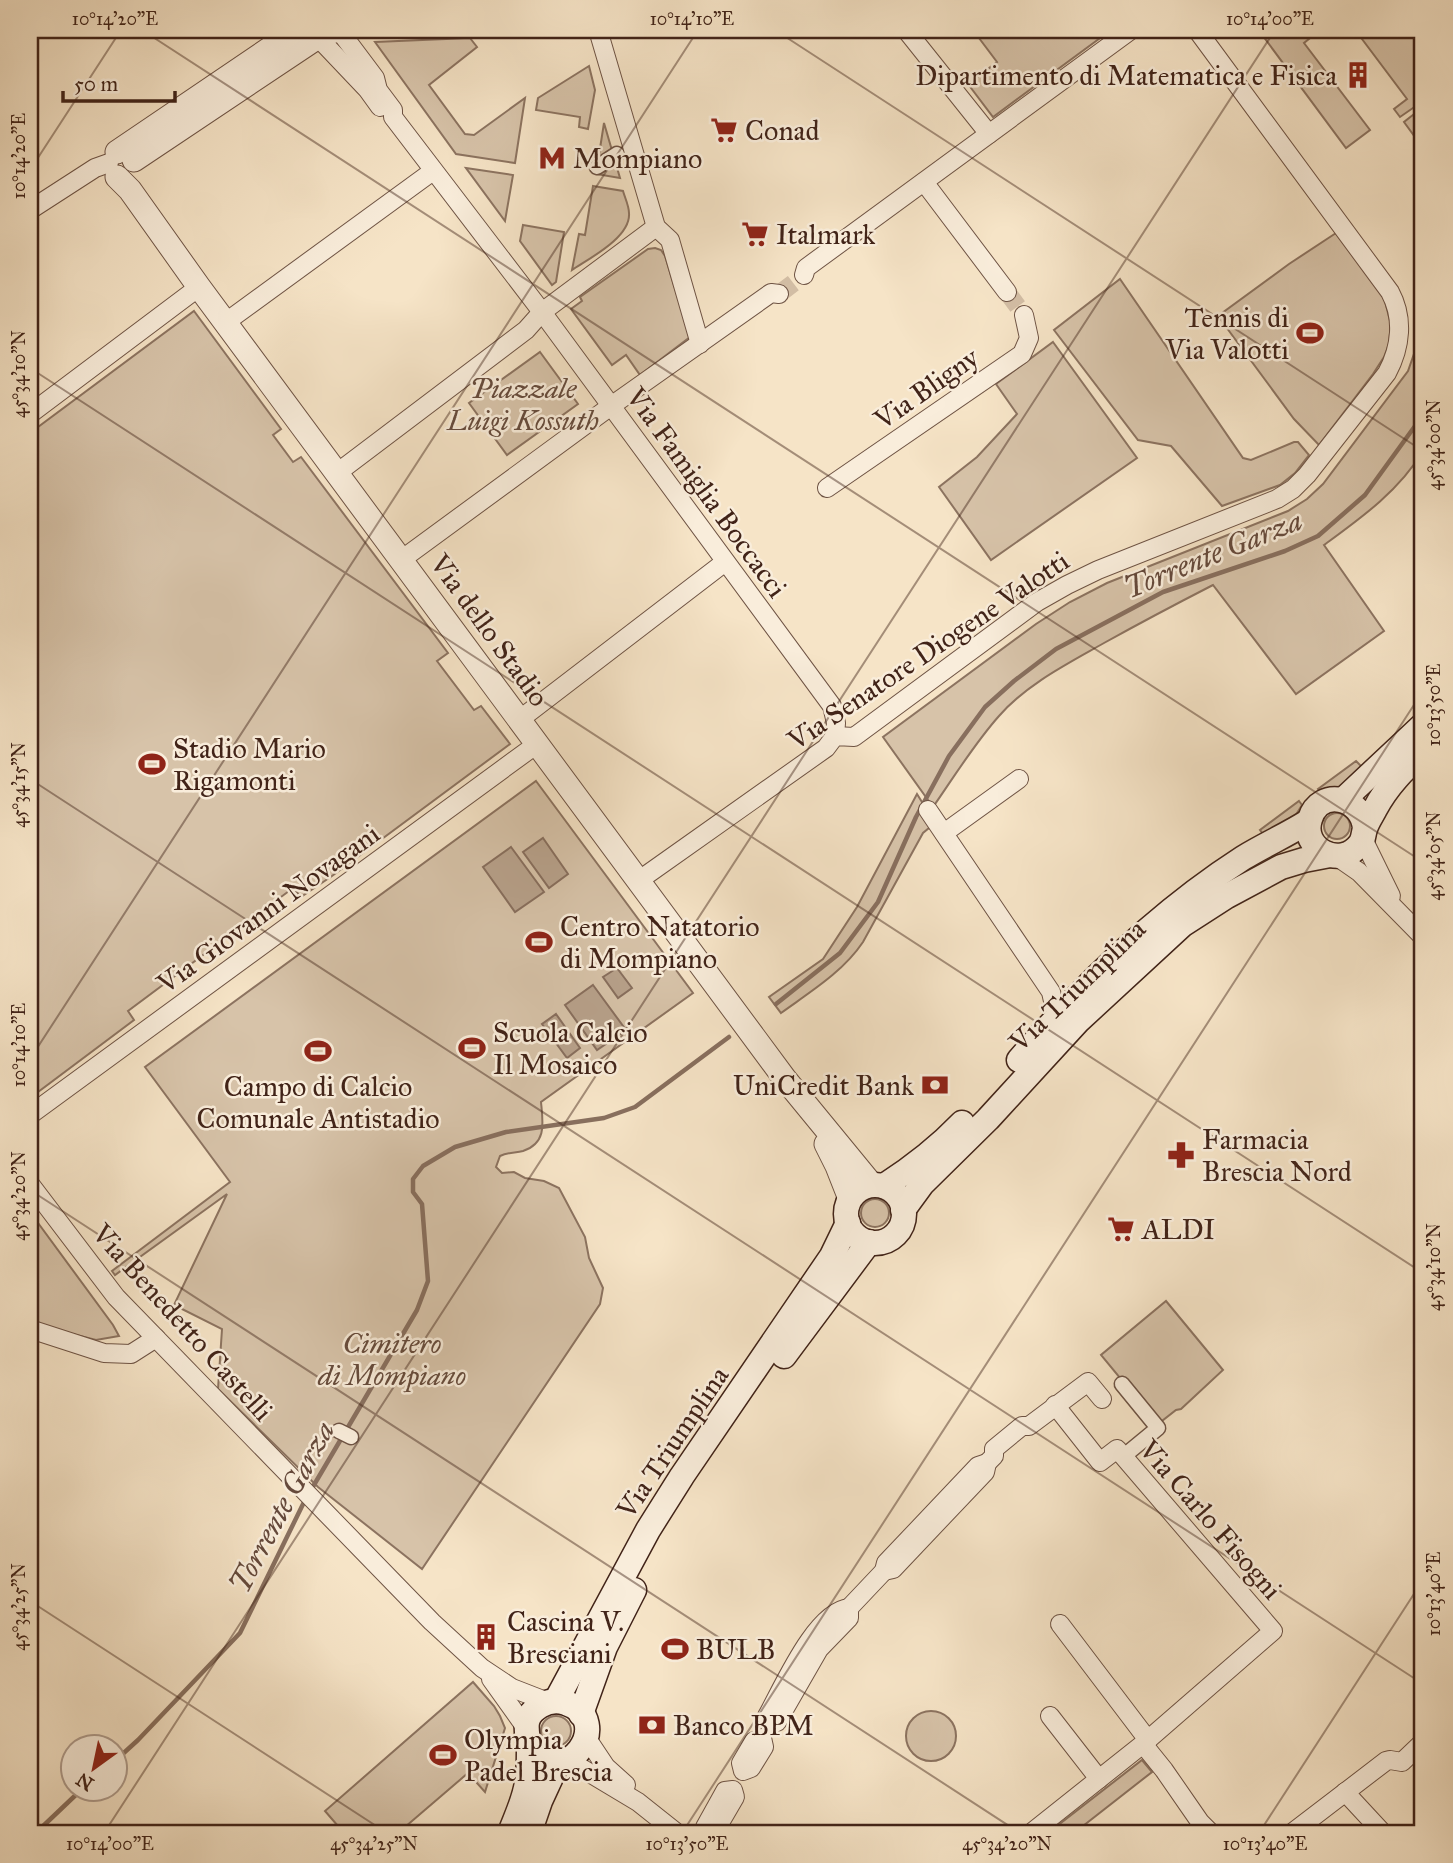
<svg xmlns="http://www.w3.org/2000/svg" width="1453" height="1863" font-family="'IM FELL Great Primer',serif">
	<style>
		.green { fill: #d7c3a9; stroke: #8c7360; stroke-width: 2 }
		.water { fill: #b8a28c; stroke: #886f5e; stroke-width: 2 }
		.lines { fill: none; stroke-linecap: round; stroke-linejoin: round }
		.stream { stroke: #886f5e; stroke-width: 4.5 }
		.minor-tunnel { stroke: #d2bda4; stroke-width: 18; stroke-dasharray: 18 9; stroke-linecap: butt }
		.pedestrian-casing { stroke: #6e5344; stroke-width: 17 }
		.minor-casing { stroke: #6e5344; stroke-width: 20 }
		.tertiary-casing { stroke: #6e5344; stroke-width: 25 }
		.secondary-casing { stroke: #412318; stroke-width: 27 }
		.pedestrian { stroke: #f9eddb; stroke-width: 14 }
		.minor { stroke: #f9eddb; stroke-width: 18 }
		.tertiary { stroke: #f9eddb; stroke-width: 23 }
		.secondary { stroke: #f9eddb; stroke-width: 24 }
		.ticks { fill: none; stroke: #412318; stroke-width: 2; stroke-opacity: 0.45 }
		.labels { text-anchor: middle; stroke-width: 5; stroke-linejoin: round; paint-order: stroke }
		.poi-label { font-size: 28px; fill: #412318; stroke: #f9eddb; text-anchor: start }
		.park-label { font-size: 28px; font-style: italic; fill: #664b3c; stroke: #f9eddb }
		.street-label { font-size: 28px; fill: #412318; stroke: #f9eddb }
		.water-label { font-size: 30px; font-style: italic; fill: #65493b; stroke: #f9eddb }
		.neatline { fill: none; stroke: #412318; stroke-width: 2.5 }
		.ticks-label { font-size: 18px; text-anchor: middle; fill: #412318 }
	</style>
	<rect width="100%" height="100%" fill="#f6e4c7"/>
	<filter id="stains"><feTurbulence type="fractalNoise" baseFrequency=".00286" numOctaves="4"/><feColorMatrix values="0 0 0 0 .2 0 0 0 0 .09 0 0 0 0 .02 0 0 0 .5 -.17"/></filter>
	<radialGradient id="worn" r=".72"><stop offset=".6" stop-color="#630" stop-opacity="0"/><stop offset="1" stop-color="#630" stop-opacity=".3"/></radialGradient>
	<g class="green">
		<polygon points="973,30 1111,30 993,117 968,84 997,62"/>
		<polygon points="1263,30 1320,30 1304,43 1370,130 1346,148 1260,32"/>
		<polygon points="1366,30 1417,30 1423,38 1423,101 1400,117 1394,109 1407,99 1359,35"/>
		<polygon points="470,38 477,47 429,85 465,134 474,135 525,98 515,163 456,154 375,42"/>
		<polygon points="589,66 595,90 588,129 579,127 580,117 536,110 538,98"/>
		<polygon points="1423,107 1423,131 1415,137 1404,122"/>
		<polygon points="604,123 620,178 596,174"/>
		<polygon points="466,168 513,175 505,221"/>
		<path d="M593,186L623,191C625,198 629,206 629,213C631,237 590,258 572,270L579,234L585,235Z"/>
		<polygon points="523,225 564,232 556,282 552,285 520,241"/>
		<polygon points="1336,233 1384,297 1390,321 1390,333 1389,344 1384,357 1373,374 1319,445 1294,419 1218,316 1289,264"/>
		<polygon points="655,248 661,250 665,256 690,337 640,375 626,355 612,365 571,309 582,301 580,297 648,249"/>
		<polygon points="1120,279 1243,458 1251,460 1294,442 1298,442 1309,455 1295,473 1280,485 1222,506 1171,446 1138,440 1054,330"/>
		<polygon points="194,311 281,429 273,435 293,462 301,457 448,653 437,661 474,710 481,706 510,744 332,876 301,897 293,888 128,1011 134,1020 30,1098 30,433"/>
		<path d="M1415,312H1416L1423,322V451C1399,491 1361,518 1324,545L1384,631L1296,694L1213,585C1176,604 1140,623 1104,643C1067,664 1027,684 999,716C974,744 954,777 933,807L883,737L1036,624L1070,602L1107,583L1288,511L1307,499L1323,484L1408,371L1416,348L1417,324Z"/>
		<polygon points="1053,342 1137,458 991,560 939,487 977,457 1017,414 996,384"/>
		<polygon points="540,352 578,404 507,455 469,403"/>
		<polygon points="1356,761 1365,770 1342,786 1320,792 1318,789"/>
		<path d="M536,781L693,993L541,1102C543,1123 547,1143 523,1151C515,1153 508,1152 500,1156L496,1167L502,1173L514,1172L525,1178L544,1181L559,1188L585,1237L589,1258L603,1288L600,1304L422,1569L318,1487L218,1389L222,1329L174,1305L227,1194L115,1275L112,1271L230,1182L145,1067Z"/>
		<path d="M917,794L935,823L923,833L863,942C843,972 810,992 781,1013L769,997L823,959L857,907Z"/>
		<polygon points="1299,801 1302,805 1294,818 1263,834 1260,830"/>
		<circle cx="1337" cy="826" r="13"/>
		<circle cx="875" cy="1213" r="14"/>
		<polygon points="30,1212 113,1325 119,1336 96,1340 37,1325 30,1322"/>
		<polygon points="1166,1301 1223,1370 1181,1409 1176,1410 1158,1424 1101,1355"/>
		<polygon points="473,1682 494,1706 500,1716 505,1728 485,1792 468,1773 398,1833 344,1833 325,1811"/>
		<circle cx="931" cy="1736" r="25"/>
		<circle cx="556" cy="1731" r="15"/>
		<polygon points="1142,1760 1152,1772 1074,1833 1048,1833"/>
	</g>
	<g class="water">
		<polygon points="543,838 568,874 549,888 523,852"/>
		<polygon points="511,847 544,892 515,912 483,867"/>
		<polygon points="617,968 632,988 618,998 603,977"/>
		<polygon points="593,985 626,1030 597,1050 565,1005"/>
		<polygon points="556,1014 580,1048 567,1058 542,1024"/>
	</g>
	<g class="lines">
		<g class="stream">
			<polyline points="776,1004 840,953 878,902 916,817 949,756 985,707 1014,681 1056,649 1163,592 1285,551 1318,536 1365,495 1423,415"/>
			<polyline points="311,1490 417,1310 428,1281 422,1204 413,1192 413,1179 423,1166 455,1147 506,1132 604,1118 635,1107 729,1037"/>
			<polyline points="116,1760 138,1740 240,1633 306,1498"/>
			<polyline points="39,1833 41,1828 81,1790"/>
		</g>
		<g class="minor-tunnel">
			<polyline points="1007,292 1024,315"/>
			<polyline points="779,294 804,275"/>
		</g>
		<defs>
			<g id="pedestrian">
				<polyline points="597,167 617,154"/>
				<polyline points="1122,1384 1158,1428 1124,1456"/>
				<polyline points="339,1431 351,1437"/>
			</g>
			<g id="minor">
				<polyline points="311,30 367,89 380,107"/>
				<polyline points="339,30 375,78 378,90 393,110 393,117 542,312 832,706 836,723 835,736"/>
				<polyline points="598,30 656,227 670,240 700,344"/>
				<polyline points="906,30 989,134"/>
				<polyline points="924,182 1007,292"/>
				<polyline points="30,210 95,168 109,163"/>
				<polyline points="804,275 806,268 1131,30"/>
				<polyline points="226,322 433,171"/>
				<polyline points="30,414 199,287"/>
				<polyline points="337,473 526,330 542,312 656,227"/>
				<polyline points="827,488 1022,354 1029,338 1024,315"/>
				<polyline points="401,560 611,406 771,293 779,294"/>
				<polyline points="519,720 725,562"/>
				<polyline points="928,810 1051,992 1057,1019"/>
				<polyline points="944,833 1019,779"/>
				<polyline points="1363,839 1391,896"/>
				<polyline points="1336,856 1359,872 1423,937"/>
				<path d="M638,881L826,748L835,736L854,737L1037,602L1067,585L1098,570L1277,499L1293,489L1307,475L1387,373C1401,347 1404,318 1390,292L1197,30"/>
				<polyline points="30,1115 537,744"/>
				<polyline points="30,1184 116,1297 432,1622 482,1668 512,1688 548,1702"/>
				<polyline points="30,1329 104,1353 131,1354 156,1338"/>
				<polygon points="987,1463 985,1472 893,1569 884,1571 886,1563 978,1466"/>
				<polyline points="987,1463 994,1456 994,1449 1022,1426 1029,1426 1088,1382 1102,1399"/>
				<path d="M849,1608V1618L819,1649L777,1722L770,1724L767,1716C783,1688 815,1612 849,1608Z"/>
				<polyline points="849,1608 884,1571"/>
				<polyline points="1060,1624 1148,1740"/>
				<polyline points="491,1679 526,1728"/>
				<polyline points="1050,1716 1099,1779"/>
				<polyline points="586,1737 606,1767 626,1785"/>
				<polygon points="762,1738 764,1747 751,1768 743,1771 741,1763 754,1741"/>
				<polyline points="1143,1744 1164,1770 1200,1822 1211,1833"/>
				<polyline points="568,1760 638,1802 677,1833"/>
				<polyline points="1345,1792 1383,1833"/>
				<polyline points="706,1833 705,1827 725,1791 733,1790 735,1797 714,1833"/>
				<polyline points="1031,1833 1143,1744 1273,1631 1117,1449 1100,1462 1055,1405"/>
				<polyline points="1292,1833 1386,1761 1390,1760 1402,1762 1423,1742"/>
			</g>
			<g id="tertiary">
				<polyline points="117,152 297,30"/>
				<polyline points="134,160 318,37 337,30"/>
				<polyline points="117,177 130,190 199,287 785,1079 872,1185"/>
				<polyline points="826,1144 837,1166 850,1199"/>
			</g>
			<g id="secondary">
				<polyline points="1343,800 1423,725"/>
				<path d="M1365,829C1363,797 1320,787 1310,819C1300,849 1341,870 1360,844C1364,839 1363,834 1365,829C1367,822 1372,815 1375,809C1387,786 1404,769 1423,752"/>
				<path d="M1019,1060C1084,985 1159,912 1243,858C1264,845 1287,835 1309,821"/>
				<circle cx="875" cy="1214" r="29"/>
				<path d="M884,1186C912,1168 938,1148 962,1123"/>
				<polyline points="903,1210 922,1184 988,1119 1078,1021 1182,925 1227,896 1281,867 1304,860 1330,855"/>
				<polyline points="784,1356 869,1242"/>
				<polyline points="556,1701 648,1530 682,1476 832,1256 848,1223"/>
				<polyline points="581,1714 605,1647 634,1590"/>
				<path d="M510,1833C516,1817 525,1799 527,1782C529,1772 529,1760 529,1749C528,1732 520,1718 540,1706C548,1701 558,1700 566,1703C617,1720 564,1796 529,1746"/>
				<polyline points="529,1833 540,1801 558,1762"/>
			</g>
		</defs>
		<use href="#pedestrian" class="pedestrian-casing"/>
		<use href="#minor" class="minor-casing"/>
		<use href="#tertiary" class="tertiary-casing"/>
		<use href="#secondary" class="secondary-casing"/>
		<use href="#pedestrian" class="pedestrian"/>
		<use href="#minor" class="minor"/>
		<use href="#tertiary" class="tertiary"/>
		<use href="#secondary" class="secondary"/>
	</g>
	<path class="ticks" d="M142,30L1423,862M775,30L1423,451M1408,30L1423,40M30,170L121,30M30,368L1423,1273M30,779L1423,1684M30,1059L698,30M30,1190L1020,1833M30,1601L387,1833M104,1833L1275,30M682,1833L1423,691M1259,1833L1423,1580"/>
	<defs>
		<symbol id="building-bare" viewBox="-9 -9 18 18"><path d="M-4-6H4V6H1V3H-1V6H-4ZM-2.5-4.3h1.7v1.8h-1.7ZM.8-4.3h1.7v1.8H.8ZM-2.5-1h1.7V.8h-1.7ZM.8-1h1.7V.8H.8Z" fill="#8f2418" stroke="#f9eddb" stroke-width="2.5" paint-order="stroke"/></symbol>
		<symbol id="supermarket-bare" viewBox="-9 -9 18 18"><path d="M-6-5.5h2.5l.6 2H6L4.5 2H-2.5L-4.4-4H-6ZM-1.5 3.2a1.3 1.3 0 1 0 .1 0ZM3 3.2a1.3 1.3 0 1 0 .1 0Z" fill="#8f2418" stroke="#f9eddb" stroke-width="2.5" paint-order="stroke"/></symbol>
		<symbol id="metro-bare" viewBox="-9 -9 18 18"><path d="M-5.5 5V-5H-3L0 0L3-5H5.5V5H3V-.5L0 4L-3-.5V5Z" fill="#8f2418" stroke="#f9eddb" stroke-width="2.5" paint-order="stroke"/></symbol>
		<symbol id="stadium-bare" viewBox="-9 -9 18 18"><path d="M0-5a6.5 5 0 1 0 0 10a6.5 5 0 1 0 0-10ZM-3.5-1.8h7v3.6h-7Z" fill="#8f2418" stroke="#f9eddb" stroke-width="2.5" paint-order="stroke"/></symbol>
		<symbol id="bank-bare" viewBox="-9 -9 18 18"><path d="M-6-4H6V4H-6ZM0-2.3a2.3 2.3 0 1 0 0 4.6a2.3 2.3 0 1 0 0-4.6Z" fill="#8f2418" stroke="#f9eddb" stroke-width="2.5" paint-order="stroke"/></symbol>
		<symbol id="pharmacy-bare" viewBox="-9 -9 18 18"><path d="M-2-6h4v4h4v4h-4v4h-4v-4h-4v-4h4Z" fill="#8f2418" stroke="#f9eddb" stroke-width="2.5" paint-order="stroke"/></symbol>
	</defs>
	<g fill-rule="evenodd">
		<use href="#building-bare" x="1339" y="56" width="38" height="38"/>
		<use href="#supermarket-bare" x="705" y="111" width="38" height="38"/>
		<use href="#metro-bare" x="533" y="139" width="38" height="38"/>
		<use href="#supermarket-bare" x="736" y="215" width="38" height="38"/>
		<use href="#stadium-bare" x="1291" y="314" width="38" height="38"/>
		<use href="#stadium-bare" x="133" y="745" width="38" height="38"/>
		<use href="#stadium-bare" x="520" y="923" width="38" height="38"/>
		<use href="#stadium-bare" x="453" y="1029" width="38" height="38"/>
		<use href="#stadium-bare" x="299" y="1032" width="38" height="38"/>
		<use href="#bank-bare" x="916" y="1066" width="38" height="38"/>
		<use href="#pharmacy-bare" x="1162" y="1136" width="38" height="38"/>
		<use href="#supermarket-bare" x="1102" y="1210" width="38" height="38"/>
		<use href="#building-bare" x="467" y="1618" width="38" height="38"/>
		<use href="#stadium-bare" x="656" y="1630" width="38" height="38"/>
		<use href="#bank-bare" x="633" y="1706" width="38" height="38"/>
		<use href="#stadium-bare" x="424" y="1736" width="38" height="38"/>
	</g>
	<g class="labels">
		<g class="poi-label">
			<text x="1337" y="85" text-anchor="end">Dipartimento di Matematica e Fisica</text>
			<text x="745" y="140">Conad</text>
			<text x="573" y="168">Mompiano</text>
			<text x="776" y="244">Italmark</text>
			<text x="1289" y="327" text-anchor="end">Tennis di<tspan x="1289" dy="32">Via Valotti</tspan></text>
			<text x="173" y="758">Stadio Mario<tspan x="173" dy="32">Rigamonti</tspan></text>
			<text x="560" y="936">Centro Natatorio<tspan x="560" dy="32">di Mompiano</tspan></text>
			<text x="493" y="1042">Scuola Calcio<tspan x="493" dy="32">Il Mosaico</tspan></text>
			<text x="914" y="1095" text-anchor="end">UniCredit Bank</text>
			<text x="318" y="1096" text-anchor="middle">Campo di Calcio<tspan x="318" dy="32">Comunale Antistadio</tspan></text>
			<text x="1202" y="1149">Farmacia<tspan x="1202" dy="32">Brescia Nord</tspan></text>
			<text x="1142" y="1239">ALDI</text>
			<text x="507" y="1631">Cascina V.<tspan x="507" dy="32">Bresciani</tspan></text>
			<text x="696" y="1659">BULB</text>
			<text x="673" y="1735">Banco BPM</text>
			<text x="464" y="1749">Olympia<tspan x="464" dy="32">Padel Brescia</tspan></text>
		</g>
		<g class="park-label">
			<text x="523" y="398">Piazzale<tspan x="523" dy="32">Luigi Kossuth</tspan></text>
			<text x="392" y="1353">Cimitero<tspan x="392" dy="32">di Mompiano</tspan></text>
		</g>
		<g class="street-label">
			<text transform="translate(926 388) rotate(-35)" y="10">Via Bligny</text>
			<text transform="translate(707 492) rotate(54)" y="10">Via Famiglia Boccacci</text>
			<text transform="translate(490 630) rotate(54)" y="10">Via dello Stadio</text>
			<text transform="translate(928 650) rotate(-34)" y="10">Via Senatore Diogene Valotti</text>
			<text transform="translate(268 908) rotate(-36)" y="10">Via Giovanni Novagani</text>
			<text transform="translate(1077 985) rotate(-44)" y="10">Via Triumplina</text>
			<text transform="translate(183 1322) rotate(48)" y="10">Via Benedetto Castelli</text>
			<text transform="translate(672 1442) rotate(-56)" y="10">Via Triumplina</text>
			<text transform="translate(1211 1519) rotate(49)" y="10">Via Carlo Fisogni</text>
		</g>
		<g class="water-label">
			<text transform="translate(1213 554) rotate(-22)" y="10">Torrente Garza</text>
			<text transform="translate(282 1507) rotate(-62)" y="10">Torrente Garza</text>
		</g>
	</g>
	<rect width="1453" height="1863" fill="none" stroke="#f6e4c7" stroke-width="77"/>
	<g transform="translate(94 1768) rotate(213)"><circle r="33" fill="#f9eddb" stroke="#af9c8d" stroke-width="2"/>
	<path d="M0-5L12 26L0 18L-12 26Z" fill="#8f2418"/>
	<text y="-10" font-size="19" font-weight="bold" text-anchor="middle" fill="#412318">N</text>
	</g>
	<path d="M63 91v10h112v-10" fill="none" stroke="#412318" stroke-width="3.5"/>
	<text x="74" y="91" font-size="21" fill="#412318" stroke="#f9eddb" stroke-width="5" paint-order="stroke">50 m</text>
	<rect x="38" y="38" width="1376" height="1787" class="neatline"/>
	<g class="ticks-label">
		<text x="115" y="25">10°14'20"E</text>
		<text x="692" y="25">10°14'10"E</text>
		<text x="1270" y="25">10°14'00"E</text>
		<text transform="translate(19 156) rotate(-90)" y="6">10°14'20"E</text>
		<text transform="translate(19 374) rotate(-90)" y="6">45°34'10"N</text>
		<text transform="translate(1434 445) rotate(-90)" y="6">45°34'00"N</text>
		<text transform="translate(1434 705) rotate(-90)" y="6">10°13'50"E</text>
		<text transform="translate(19 785) rotate(-90)" y="6">45°34'15"N</text>
		<text transform="translate(1434 856) rotate(-90)" y="6">45°34'05"N</text>
		<text transform="translate(19 1045) rotate(-90)" y="6">10°14'10"E</text>
		<text transform="translate(19 1196) rotate(-90)" y="6">45°34'20"N</text>
		<text transform="translate(1434 1267) rotate(-90)" y="6">45°34'10"N</text>
		<text transform="translate(1434 1594) rotate(-90)" y="6">10°13'40"E</text>
		<text transform="translate(19 1607) rotate(-90)" y="6">45°34'25"N</text>
		<text x="110" y="1850">10°14'00"E</text>
		<text x="374" y="1850">45°34'25"N</text>
		<text x="687" y="1850">10°13'50"E</text>
		<text x="1007" y="1850">45°34'20"N</text>
		<text x="1265" y="1850">10°13'40"E</text>
	</g>
	<rect width="100%" height="100%" filter="url(#stains)"/>
	<rect width="100%" height="100%" fill="url(#worn)"/>
</svg>
